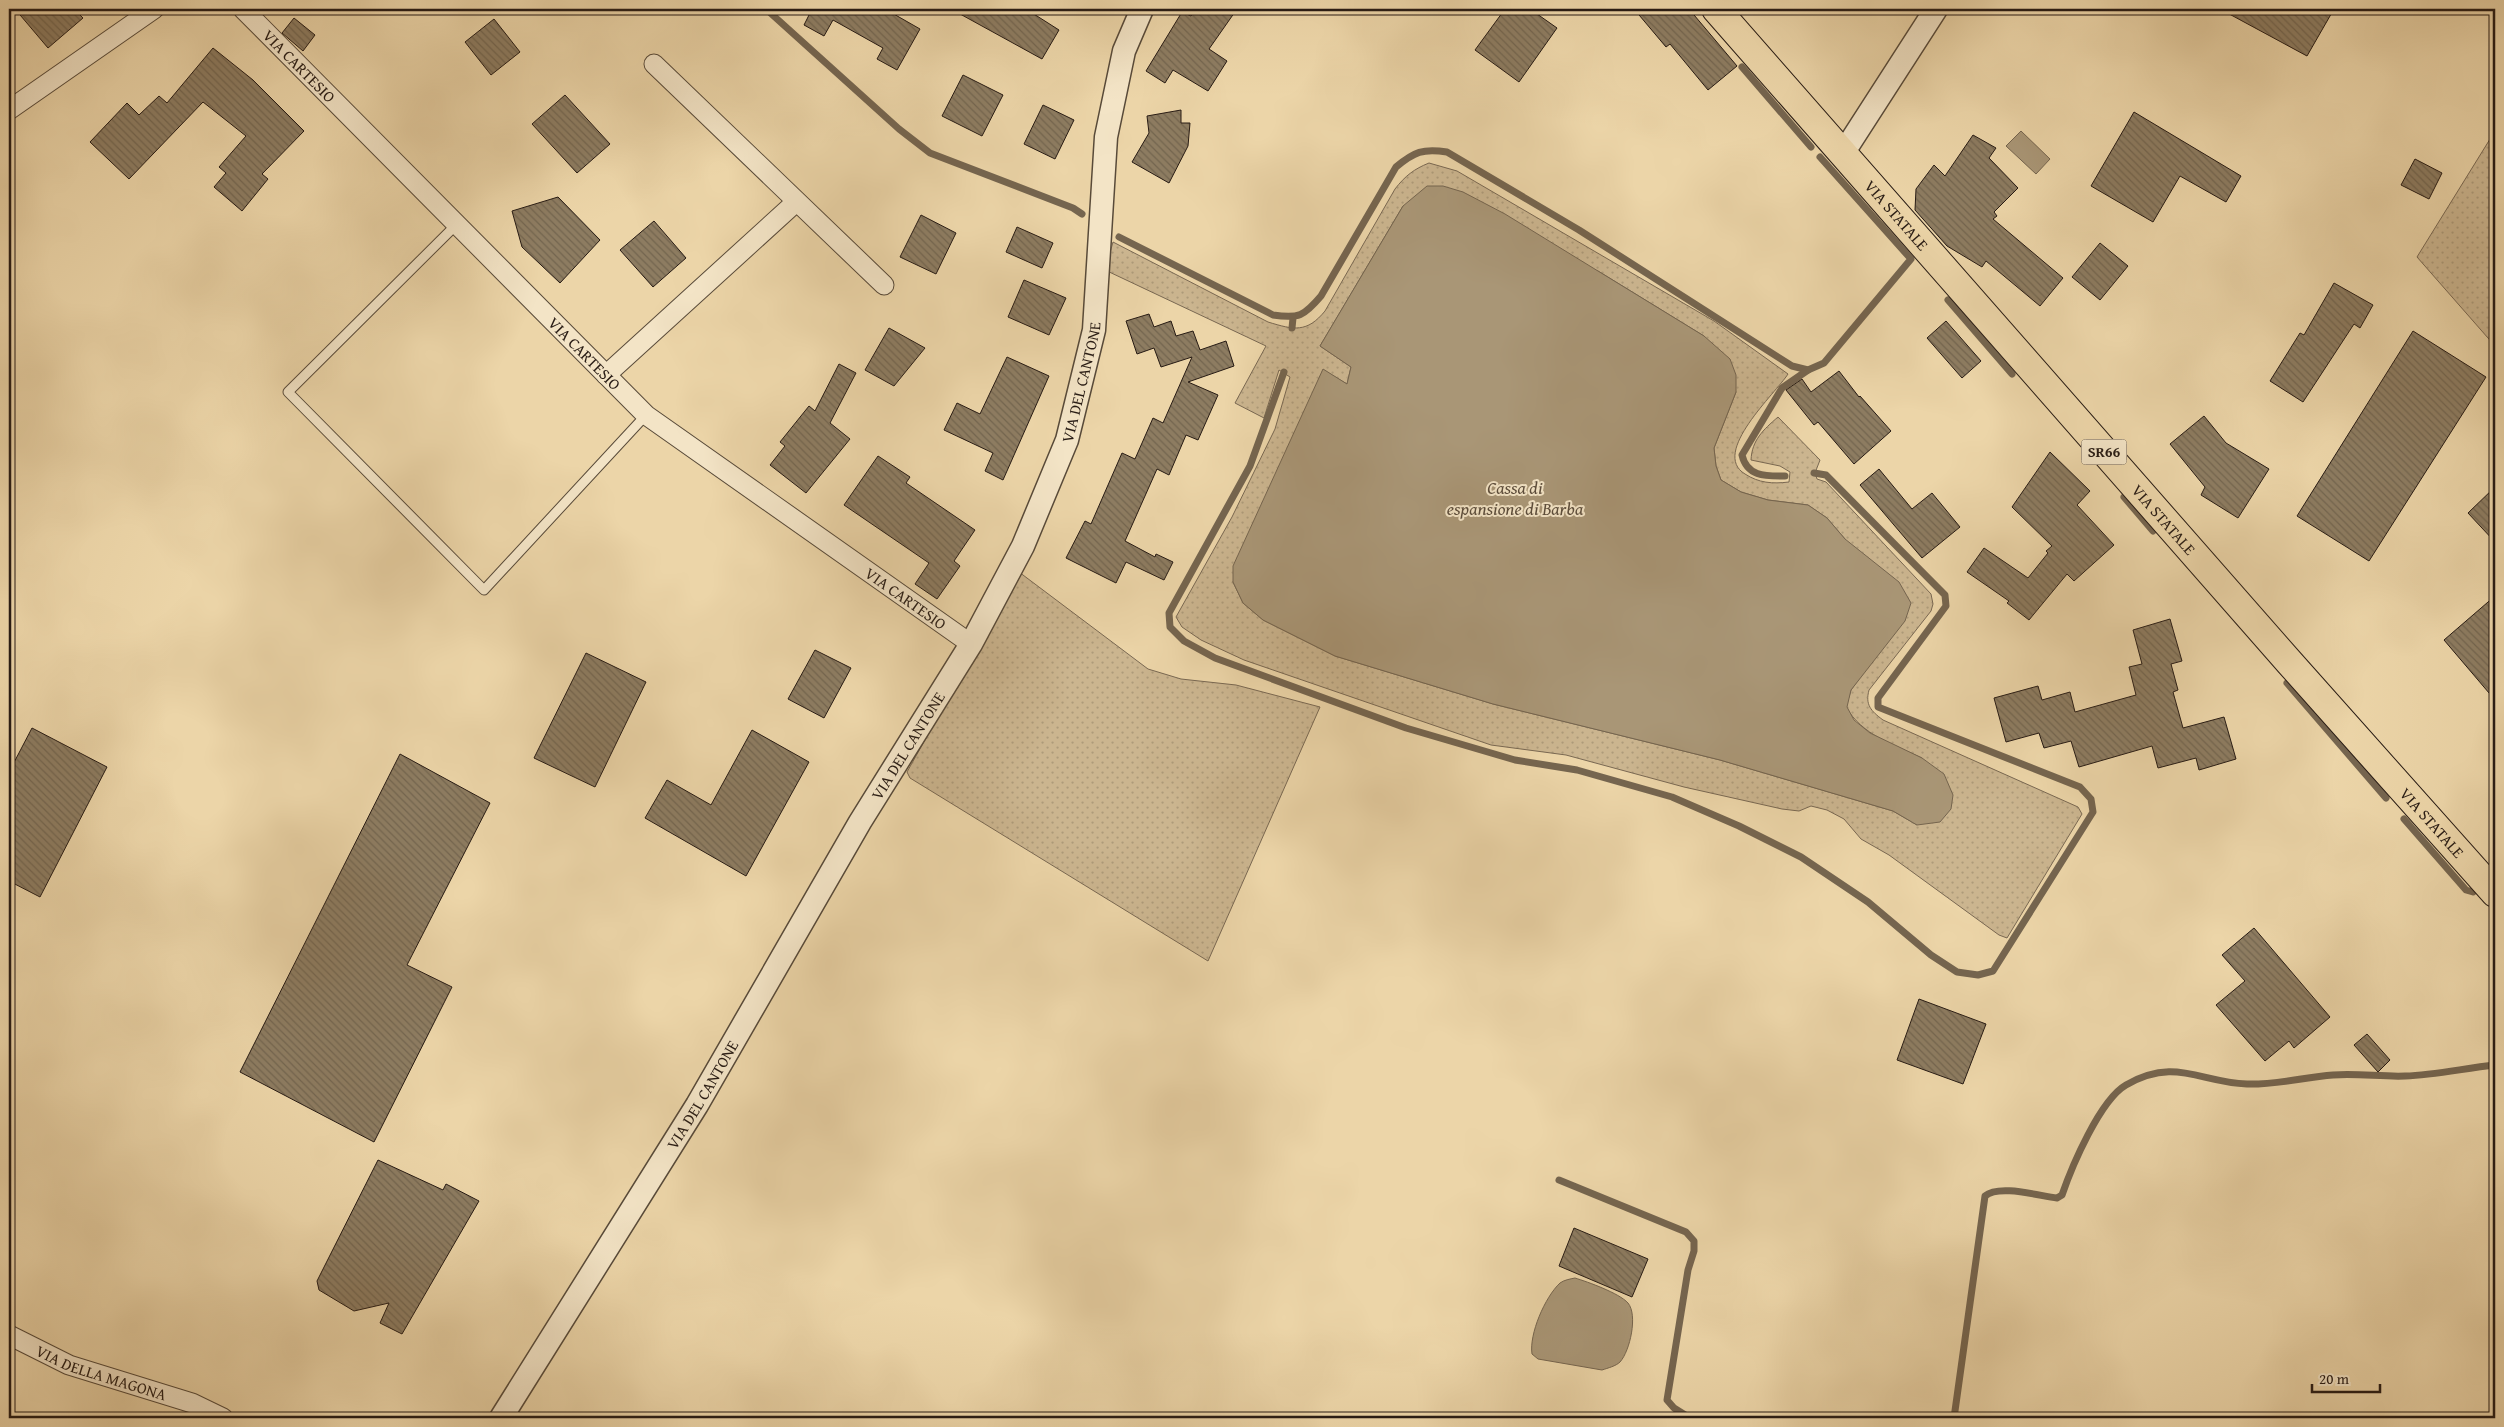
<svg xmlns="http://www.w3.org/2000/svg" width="2504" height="1427" font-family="'Gentium Book Plus',serif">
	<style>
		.grass { fill: url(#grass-dots); stroke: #796852; fill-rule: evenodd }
		.water { fill: #a99676; stroke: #75654f }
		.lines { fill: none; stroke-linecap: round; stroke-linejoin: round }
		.stream { stroke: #75654f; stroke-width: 7 }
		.building { fill: url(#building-back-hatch); stroke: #271b14 }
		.service-casing { stroke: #584a39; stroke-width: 11 }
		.minor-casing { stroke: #584a39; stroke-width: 21 }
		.tertiary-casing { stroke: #584a39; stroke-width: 25 }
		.primary-casing { stroke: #271b14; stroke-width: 30 }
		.service { stroke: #f3e4c6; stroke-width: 9 }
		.minor { stroke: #f3e4c6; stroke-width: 19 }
		.tertiary { stroke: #f3e4c6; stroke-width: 22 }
		.primary { stroke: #ecd5a8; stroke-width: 28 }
		.labels { text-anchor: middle; stroke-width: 4; stroke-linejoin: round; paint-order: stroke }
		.shield { fill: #f3e4c6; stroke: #645749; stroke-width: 1 }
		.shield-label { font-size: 15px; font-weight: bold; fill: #271b14 }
		.street-label { font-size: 16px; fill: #271b14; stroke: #f3e4c6 }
		.water-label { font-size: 18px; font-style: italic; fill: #5b4c3b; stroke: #f3e4c6 }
	</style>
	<defs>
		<pattern id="grass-dots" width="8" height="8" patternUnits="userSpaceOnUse" patternTransform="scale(1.25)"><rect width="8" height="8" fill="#cbb58f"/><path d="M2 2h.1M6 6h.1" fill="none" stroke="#ae9b7a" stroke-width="1.8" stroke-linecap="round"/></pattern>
		<pattern id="building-back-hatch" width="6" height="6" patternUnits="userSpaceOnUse" patternTransform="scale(1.25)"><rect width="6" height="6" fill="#8d7c61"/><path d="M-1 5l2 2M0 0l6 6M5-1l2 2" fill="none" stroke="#73654f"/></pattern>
	</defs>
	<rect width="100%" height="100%" fill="#ecd5a8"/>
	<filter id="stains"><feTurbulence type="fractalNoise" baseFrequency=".004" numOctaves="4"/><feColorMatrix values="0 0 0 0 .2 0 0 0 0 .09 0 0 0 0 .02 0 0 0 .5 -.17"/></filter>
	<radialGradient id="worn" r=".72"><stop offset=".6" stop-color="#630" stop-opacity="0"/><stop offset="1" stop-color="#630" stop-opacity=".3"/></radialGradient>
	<g class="grass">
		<polygon points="2495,131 2495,346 2417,257"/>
		<path d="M1429,163L1457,171L1714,321L1788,374C1776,393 1710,453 1745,474C1759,483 1772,484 1789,482L1790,472L1780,466L1751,460C1752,440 1763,430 1778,417L1820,460L1815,473L1817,479L1826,482L1931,594L1933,604L1931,611L1869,690C1865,705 1871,711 1883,720L2078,807L2082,814L2007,938L1999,935L1889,855L1861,839L1844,819L1827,810L1811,806L1799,811L1782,809L1684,787L1566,755L1491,745L1244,660L1201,640L1182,627L1176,617L1232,517L1275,429L1290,377L1279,370L1264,418L1235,403L1266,346L1105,270L1113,242L1268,322C1294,330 1307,333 1325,311L1395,189C1405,176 1414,169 1429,163ZM1403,206L1598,271L1704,336L1736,392L1714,448L1716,466L1721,480L1741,492L1768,500L1808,505L1827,518L1845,539L1871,662L1851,690L1846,707C1862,735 1894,745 1922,758L1917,825L1893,811L1720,760L1493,704L1335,656L1263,620L1243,603L1233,582L1323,370L1347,384L1351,367L1320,346Z"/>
		<polygon points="1019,572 1148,669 1181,679 1236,685 1320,707 1208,961 910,778 907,772"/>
	</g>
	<g class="water">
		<polygon points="2021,131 2050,159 2036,174 2006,146"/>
		<polygon points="1427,186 1443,186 1463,192 1505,214 1704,336 1730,359 1736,375 1736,392 1714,448 1716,466 1721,480 1741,492 1768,500 1808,505 1827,518 1845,539 1899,582 1911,603 1905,621 1851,690 1847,707 1854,720 1870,733 1922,758 1944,774 1953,795 1951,809 1940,822 1917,825 1893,811 1720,760 1493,704 1335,656 1263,620 1243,603 1233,582 1233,566 1323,369 1347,384 1351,367 1320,346 1403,206"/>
		<path d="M1575,1278C1588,1282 1619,1293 1628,1303C1638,1315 1630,1351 1620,1362C1616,1366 1608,1368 1602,1370L1538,1359L1532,1354C1529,1334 1545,1297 1560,1283C1564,1280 1570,1279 1575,1278Z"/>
	</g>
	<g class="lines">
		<g class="stream">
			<polyline points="766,9 899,129 930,153 1073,208 1082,214"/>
			<polyline points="1742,67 1811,147"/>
			<path d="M1119,237L1273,315C1299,319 1304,316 1321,296L1396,167C1414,152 1423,148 1447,152L1579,230L1792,366L1808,370L1824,363L1911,259L1820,157"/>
			<polyline points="1948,300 2012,374"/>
			<polyline points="1292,328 1293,318"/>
			<polyline points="1284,372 1250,466 1169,613 1170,627 1184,641 1215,658 1406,728 1515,760 1577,770 1672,797 1739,826 1801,857 1868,902 1931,955 1957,972 1978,975 1993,971 2093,812 2091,799 2080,787 1878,707 1878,698 1946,606 1945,595 1826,475 1814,473"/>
			<path d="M1785,476C1766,476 1747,477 1742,455L1782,388L1808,370"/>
			<polyline points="2124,497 2153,531"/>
			<polyline points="2287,683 2386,798"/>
			<polyline points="2404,819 2466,890 2473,892"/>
			<polyline points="1559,1180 1686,1232 1694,1241 1694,1251 1688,1270 1667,1400 1674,1408 1690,1418"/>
			<path d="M1954,1418L1985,1196C1999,1184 2039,1196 2057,1198L2062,1195C2072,1166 2100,1100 2126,1085C2175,1057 2199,1082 2247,1084C2276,1085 2305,1077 2333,1075C2357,1073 2382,1077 2405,1076C2436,1075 2465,1068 2495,1065"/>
		</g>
	</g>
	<g class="building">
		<polygon points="15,9 74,9 83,18 48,48"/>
		<polygon points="812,9 885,9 920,29 897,70 877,59 883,48 833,20 824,36 804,25"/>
		<polygon points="951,9 1026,9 1059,30 1042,59"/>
		<polygon points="1196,9 1237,9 1209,49 1227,61 1208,91 1173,70 1165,83 1146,71 1182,12 1191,16"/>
		<polygon points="1505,9 1530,9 1557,28 1519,82 1475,50"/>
		<polygon points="1634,9 1689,9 1737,66 1708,90 1670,44 1666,47"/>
		<polygon points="2220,9 2334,9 2307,56"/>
		<polygon points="294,18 315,35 303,51 282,33"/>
		<polygon points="494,19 520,52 491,75 465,42"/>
		<polygon points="213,48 253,80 304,131 262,174 268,179 242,211 214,187 226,173 219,167 246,136 203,102 129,179 90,142 127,103 139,115 159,96 167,103"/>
		<polygon points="963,75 1003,95 982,136 942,116"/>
		<polygon points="565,95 610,144 577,173 532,124"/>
		<polygon points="1043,105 1074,120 1055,159 1024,144"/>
		<polygon points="1181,110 1181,123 1190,123 1188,146 1169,183 1132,162 1149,133 1147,116"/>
		<polygon points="2134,112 2241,176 2226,202 2180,176 2153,222 2091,186"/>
		<polygon points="1973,135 1996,148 1989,158 2018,188 1994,212 1997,216 1993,219 2063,278 2040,306 1986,261 1982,267 1947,246 1915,210 1916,189 1934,165 1945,176"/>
		<polygon points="2415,159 2442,173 2429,199 2401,185"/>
		<polygon points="558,197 600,240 560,283 522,247 512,211"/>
		<polygon points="921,215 956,233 936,274 900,257"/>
		<polygon points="654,221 686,258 653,287 620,250"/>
		<polygon points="1017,227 1053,243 1042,268 1006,252"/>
		<polygon points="2100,243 2128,266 2100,300 2072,277"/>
		<polygon points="1024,280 1066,298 1049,335 1008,317"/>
		<polygon points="2334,283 2373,305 2360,328 2354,324 2303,402 2270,381 2300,333 2304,335"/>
		<polygon points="1149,314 1154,327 1171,321 1176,336 1193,331 1200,350 1226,341 1234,366 1188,382 1218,395 1198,440 1186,435 1169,475 1157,469 1125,541 1155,557 1156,554 1173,562 1164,580 1126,562 1116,583 1066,558 1085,521 1091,524 1122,453 1135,459 1153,418 1163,423 1192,357 1161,367 1154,348 1137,354 1126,321"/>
		<polygon points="1946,321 1981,361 1962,378 1927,338"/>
		<polygon points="889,328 925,348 894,386 865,370"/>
		<polygon points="2413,331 2486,377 2369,561 2297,516"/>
		<polygon points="1007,357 1049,376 1003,480 985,471 993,453 944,430 957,403 980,414"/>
		<polygon points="839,364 856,373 830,423 850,439 806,493 770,465 785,446 780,442 809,406 815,411"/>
		<polygon points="1839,371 1859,397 1860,396 1891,431 1854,464 1818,422 1814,425 1786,390 1802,379 1811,392"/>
		<polygon points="2204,416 2226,443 2269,469 2238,518 2201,495 2205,487 2170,444"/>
		<polygon points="2050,452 2090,491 2077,505 2114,545 2074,581 2067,574 2029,620 2007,603 2009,601 1967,572 1984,548 2028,578 2048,553 2046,551 2052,546 2012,507"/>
		<polygon points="878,456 910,477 906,483 975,530 954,561 960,566 937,599 915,584 929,563 844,505"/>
		<polygon points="1879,469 1912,509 1932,493 1960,527 1922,558 1860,485"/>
		<polygon points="2495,487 2495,542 2468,513"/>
		<polygon points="2495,596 2495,700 2444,640"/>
		<polygon points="2170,619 2182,661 2171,664 2178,690 2173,692 2183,728 2224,717 2236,759 2199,770 2196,758 2158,768 2152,746 2079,767 2071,741 2044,748 2039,733 2006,742 1994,698 2038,686 2042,700 2070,692 2075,712 2136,695 2129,667 2142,664 2133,630"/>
		<polygon points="815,650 851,668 824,718 788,699"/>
		<polygon points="586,653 646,682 595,787 534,758"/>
		<polygon points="32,728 107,767 40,897 9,881 9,772"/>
		<polygon points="752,730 809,762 746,876 645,818 667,780 711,805"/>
		<polygon points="400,754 490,803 407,965 452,987 374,1142 240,1072"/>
		<polygon points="2254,928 2330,1017 2294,1048 2289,1041 2265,1061 2216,1005 2245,981 2222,955"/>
		<polygon points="1919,999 1986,1024 1963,1084 1897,1060"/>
		<polygon points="2367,1034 2390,1060 2378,1072 2354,1045"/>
		<polygon points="378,1160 443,1190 446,1184 479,1201 402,1334 380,1323 389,1303 354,1311 319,1290 317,1281"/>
		<polygon points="1574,1228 1648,1259 1632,1297 1559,1266"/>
	</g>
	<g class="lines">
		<defs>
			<polyline id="service" points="457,224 288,392 484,590 646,415"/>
			<g id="minor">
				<path id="s1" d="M243,9L646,415L971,644"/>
				<polyline points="654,64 884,285"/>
				<polyline points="9,110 154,9"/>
				<polyline points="606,375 796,202"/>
				<path id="s2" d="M9,1335L69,1365L192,1403L223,1418"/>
			</g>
			<g id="tertiary">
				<polyline points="1838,150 1849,144 1936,9"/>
				<path id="s3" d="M501,1418L697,1105L860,822L971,644L1023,546L1067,440L1094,330L1106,137L1124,51L1142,9"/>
			</g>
			<g id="primary">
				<path id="s4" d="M1716,9L2290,663L2495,893"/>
			</g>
		</defs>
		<use href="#service" class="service-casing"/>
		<use href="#minor" class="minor-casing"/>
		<use href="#tertiary" class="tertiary-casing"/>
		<use href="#primary" class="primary-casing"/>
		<use href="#service" class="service"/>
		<use href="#minor" class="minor"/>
		<use href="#tertiary" class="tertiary"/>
		<use href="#primary" class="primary"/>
	</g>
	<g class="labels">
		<rect class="shield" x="2081.5" y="439.5" width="45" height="25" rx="4"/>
		<g class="shield-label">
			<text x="2104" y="457">SR66</text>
		</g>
		<g class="street-label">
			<text dy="6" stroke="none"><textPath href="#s1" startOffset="80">VIA CARTESIO</textPath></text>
			<text dy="6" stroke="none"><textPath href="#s4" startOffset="274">VIA STATALE</textPath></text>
			<text dy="6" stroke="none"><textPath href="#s1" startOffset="485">VIA CARTESIO</textPath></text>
			<text dy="6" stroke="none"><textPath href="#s3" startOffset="1191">VIA DEL CANTONE</textPath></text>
			<text dy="6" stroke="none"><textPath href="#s4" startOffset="679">VIA STATALE</textPath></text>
			<text dy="6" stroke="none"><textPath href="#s1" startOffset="890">VIA CARTESIO</textPath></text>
			<text dy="6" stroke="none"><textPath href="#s3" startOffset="786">VIA DEL CANTONE</textPath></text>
			<text dy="6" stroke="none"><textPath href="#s4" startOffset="1084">VIA STATALE</textPath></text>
			<text dy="6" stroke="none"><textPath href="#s3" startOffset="381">VIA DEL CANTONE</textPath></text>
			<text dy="6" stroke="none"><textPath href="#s2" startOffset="100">VIA DELLA MAGONA</textPath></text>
		</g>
		<g class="water-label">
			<text x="1515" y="494">Cassa di<tspan x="1515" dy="21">espansione di Barba</tspan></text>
		</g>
	</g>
	<rect width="2504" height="1427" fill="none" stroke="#ecd5a8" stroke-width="30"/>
	<rect x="10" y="10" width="2484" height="1407" fill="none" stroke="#271b14" stroke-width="2.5"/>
	<rect x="15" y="15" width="2474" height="1397" fill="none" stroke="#271b14"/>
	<path d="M2312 1384v8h68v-8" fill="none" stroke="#271b14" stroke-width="2.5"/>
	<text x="2319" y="1384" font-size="15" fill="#271b14" stroke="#f3e4c6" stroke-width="4" paint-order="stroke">20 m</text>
	<rect width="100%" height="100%" filter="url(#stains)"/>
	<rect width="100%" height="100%" fill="url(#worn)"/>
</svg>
